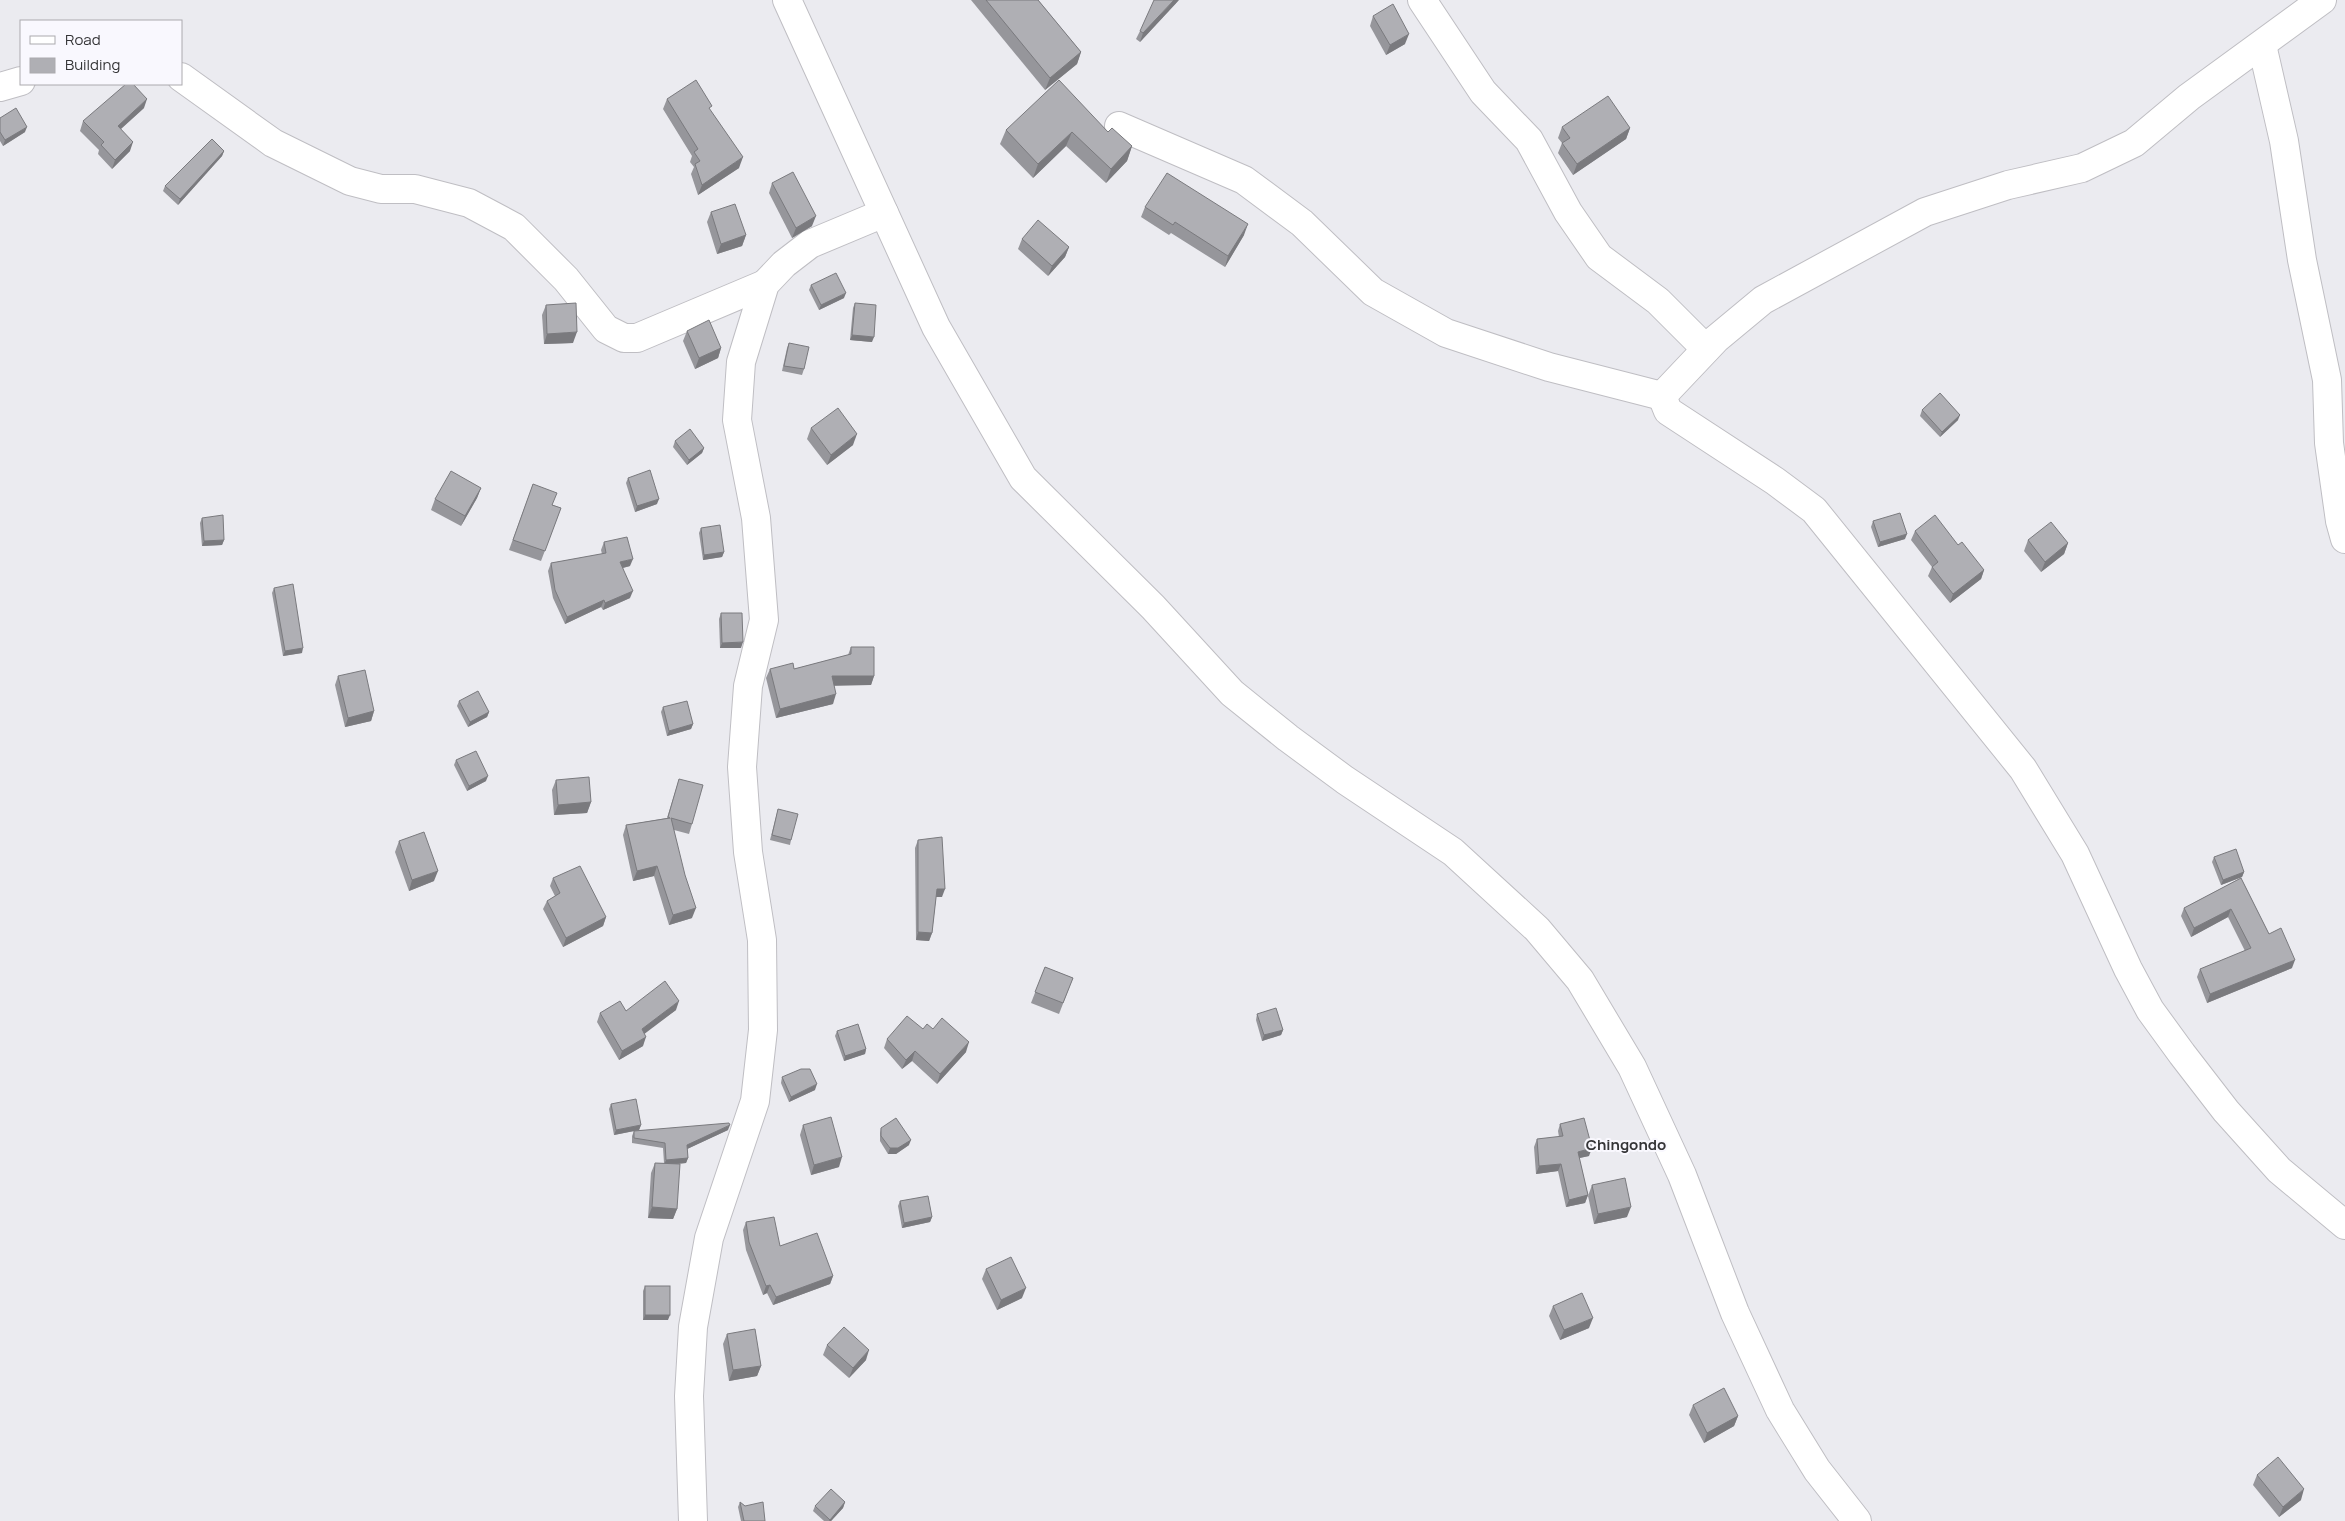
<svg xmlns="http://www.w3.org/2000/svg" width="2345" height="1521" font-family="Manrope,sans-serif">
	<style>
		.lines { fill: none; stroke-linecap: round; stroke-linejoin: round }
		.street-casing { stroke: #bfbec3; stroke-width: 30 }
		.street { stroke: #fff; stroke-width: 28 }
		.wall { fill: #96969b }
		.shaded-wall { fill: #7a7a7e }
		.building { fill: #afafb4; stroke: #7a7a7e }
		.labels { text-anchor: middle; stroke-width: 4; stroke-linejoin: round; paint-order: stroke }
		.quarter-label { font-size: 15px; font-weight: bold; fill: #353537; stroke: #f9f8fe }
	</style>
	<rect width="100%" height="100%" fill="#ebebf0"/>
	<g class="lines">
		<defs>
			<g id="street">
				<polyline points="787,0 936,327 1023,478 1153,607 1232,693 1288,738 1345,780 1453,852 1537,929 1580,980 1632,1067 1682,1175 1735,1313 1780,1410 1817,1470 1857,1521"/>
				<polyline points="1422,0 1483,92 1529,140 1568,212 1599,257 1658,301 1706,349"/>
				<polyline points="2262,45 2284,141 2302,260 2327,380 2329,443 2340,521 2345,539"/>
				<polyline points="181,77 273,143 350,181 381,189 415,189 469,203 514,227 566,279 606,329 624,338 637,338 765,284"/>
				<polyline points="0,87 21,81"/>
				<polyline points="1119,126 1244,180 1302,223 1373,292 1446,333 1549,367 1662,396"/>
				<polyline points="1662,396 1668,411 1775,481 1814,510 2023,769 2075,854 2128,969 2150,1010 2182,1054 2226,1111 2279,1170 2345,1225"/>
				<polyline points="1662,396 1716,339 1763,300 1925,212 2008,185 2082,168 2134,143 2189,97 2322,0"/>
				<polyline points="693,1521 689,1396 693,1327 709,1238 755,1101 763,1030 762,940 748,852 742,767 748,686 764,620 756,518 737,420 741,362 765,284 784,264 810,244 884,213"/>
			</g>
		</defs>
		<use href="#street" class="street-casing"/>
		<use href="#street" class="street"/>
	</g>
	<g class="wall">
		<polygon points="971,0 1038,0 1081,52 1077,64 1045,90"/>
		<polygon points="1179,0 1140,42 1136,39 1140,31"/>
		<polygon points="1373,16 1405,44 1386,55 1370,26"/>
		<polygon points="667,99 739,168 698,195 691,174 694,167 690,162 692,156 663,109"/>
		<polygon points="144,108 121,129 130,151 112,169 98,154 99,150 80,131 83,121"/>
		<polygon points="0,118 25,132 3,146 0,141"/>
		<polygon points="1562,127 1630,128 1626,139 1573,175 1558,153 1562,143 1558,138"/>
		<polygon points="1006,130 1108,132 1132,146 1127,161 1106,183 1066,146 1033,178 1000,144"/>
		<polygon points="224,151 222,156 178,205 163,191 165,186"/>
		<polygon points="772,183 812,226 792,238 769,193"/>
		<polygon points="1145,207 1244,235 1225,267 1171,233 1169,235 1141,217"/>
		<polygon points="711,212 746,235 742,246 717,254 707,222"/>
		<polygon points="1022,239 1069,247 1065,257 1048,276 1018,249"/>
		<polygon points="811,285 844,298 819,310 809,290"/>
		<polygon points="855,303 872,342 850,340 853,308"/>
		<polygon points="546,305 573,343 544,344 542,315"/>
		<polygon points="687,331 721,348 718,358 695,369 683,341"/>
		<polygon points="789,343 804,369 802,375 782,371 787,348"/>
		<polygon points="1922,410 1958,420 1940,437 1920,416"/>
		<polygon points="811,428 853,445 827,465 807,439"/>
		<polygon points="675,441 704,448 702,453 687,465 673,447"/>
		<polygon points="628,478 657,504 635,512 626,483"/>
		<polygon points="533,484 553,505 561,508 541,561 509,550"/>
		<polygon points="481,488 477,498 461,526 431,510 435,499"/>
		<polygon points="202,518 224,540 222,545 202,546 200,523"/>
		<polygon points="1873,521 1905,539 1878,547 1871,527"/>
		<polygon points="701,528 724,552 722,557 703,560 699,533"/>
		<polygon points="1915,531 1958,545 1984,570 1981,579 1950,603 1928,576 1932,567 1911,540"/>
		<polygon points="2028,540 2068,543 2064,554 2041,572 2024,551"/>
		<polygon points="604,542 630,566 623,568 630,598 603,610 601,607 565,624 553,598 548,571 551,563 602,554 601,550"/>
		<polygon points="274,588 302,653 283,656 272,593"/>
		<polygon points="721,613 741,648 720,648 719,619"/>
		<polygon points="851,647 874,676 871,685 834,685 833,704 776,718 766,678 770,669 794,669 848,655"/>
		<polygon points="338,676 374,711 371,721 345,727 335,685"/>
		<polygon points="459,701 489,712 487,717 468,727 457,706"/>
		<polygon points="663,707 693,724 691,729 667,736 661,712"/>
		<polygon points="456,760 486,781 467,791 454,765"/>
		<polygon points="679,779 692,824 689,834 674,830 692,918 669,925 654,876 633,881 623,835 626,825 667,818"/>
		<polygon points="556,780 591,802 587,813 554,815 552,790"/>
		<polygon points="778,809 791,840 790,845 770,840"/>
		<polygon points="918,840 942,897 936,897 932,933 929,941 916,940 915,848"/>
		<polygon points="399,841 434,881 409,891 395,852"/>
		<polygon points="2214,857 2244,872 2242,877 2221,885 2212,862"/>
		<polygon points="553,878 606,917 603,926 563,947 543,909 547,901 555,896 550,886"/>
		<polygon points="2241,878 2269,934 2292,968 2207,1003 2197,977 2200,969 2245,951 2228,917 2191,937 2181,916 2184,908"/>
		<polygon points="1045,967 1073,978 1059,1014 1031,1003"/>
		<polygon points="676,1010 644,1033 643,1046 619,1060 597,1022 600,1013"/>
		<polygon points="1257,1014 1283,1030 1281,1035 1262,1041 1256,1020"/>
		<polygon points="923,1029 933,1029 966,1052 937,1084 912,1061 902,1069 884,1048 887,1039"/>
		<polygon points="837,1031 866,1049 865,1054 844,1061 835,1036"/>
		<polygon points="782,1077 815,1090 789,1102 781,1083"/>
		<polygon points="611,1104 641,1125 639,1130 728,1130 687,1149 688,1158 686,1163 676,1164 677,1209 673,1219 648,1218 651,1173 655,1163 664,1163 663,1148 632,1143 632,1136 634,1131 614,1135 609,1109"/>
		<polygon points="1560,1124 1589,1156 1579,1158 1588,1195 1585,1203 1566,1207 1558,1171 1536,1174 1534,1147 1537,1139 1559,1137 1558,1131"/>
		<polygon points="803,1125 839,1167 811,1175 800,1135"/>
		<polygon points="881,1128 909,1145 896,1154 888,1154 880,1141 880,1133"/>
		<polygon points="1592,1185 1627,1217 1594,1224 1588,1196"/>
		<polygon points="900,1201 932,1217 930,1222 902,1228 898,1206"/>
		<polygon points="746,1222 780,1246 833,1276 830,1284 773,1305 767,1293 763,1295 746,1250 743,1230"/>
		<polygon points="986,1269 1022,1298 997,1310 982,1279"/>
		<polygon points="645,1286 668,1320 643,1320 643,1291"/>
		<polygon points="1553,1306 1589,1328 1560,1340 1549,1316"/>
		<polygon points="727,1334 761,1366 757,1376 729,1381 723,1344"/>
		<polygon points="827,1345 866,1360 849,1378 823,1355"/>
		<polygon points="1693,1405 1738,1416 1734,1426 1704,1443 1689,1415"/>
		<polygon points="2257,1475 2301,1500 2279,1517 2253,1485"/>
		<polygon points="740,1502 745,1506 765,1521 741,1521 738,1507"/>
		<polygon points="845,1502 843,1508 831,1521 824,1521 813,1511 815,1506"/>
	</g>
	<g class="shaded-wall">
		<polygon points="1174,0 1179,0 1140,42 1143,33"/>
		<polygon points="1409,34 1405,44 1386,55 1390,45"/>
		<polygon points="1081,52 1077,64 1045,90 1050,78"/>
		<polygon points="147,99 144,108 114,135 118,126"/>
		<polygon points="27,127 25,132 3,146 5,140"/>
		<polygon points="1630,128 1626,139 1573,175 1577,164"/>
		<polygon points="1072,132 1066,146 1033,178 1038,164"/>
		<polygon points="133,142 130,151 112,169 115,160"/>
		<polygon points="1132,146 1127,161 1106,183 1111,169"/>
		<polygon points="224,151 222,156 178,205 180,199"/>
		<polygon points="743,157 739,168 698,195 702,185"/>
		<polygon points="816,216 812,226 792,238 796,228"/>
		<polygon points="1248,224 1244,235 1225,267 1228,256"/>
		<polygon points="746,235 742,246 717,254 721,244"/>
		<polygon points="1069,247 1065,257 1048,276 1052,266"/>
		<polygon points="846,293 844,298 819,310 821,305"/>
		<polygon points="577,332 573,343 544,344 547,334"/>
		<polygon points="852,335 874,337 872,342 850,340"/>
		<polygon points="721,348 718,358 695,369 699,358"/>
		<polygon points="1960,415 1958,420 1940,437 1942,432"/>
		<polygon points="857,434 853,445 827,465 831,455"/>
		<polygon points="704,448 702,453 687,465 689,460"/>
		<polygon points="481,488 477,498 461,526 465,516"/>
		<polygon points="659,499 657,504 635,512 637,506"/>
		<polygon points="1907,534 1905,539 1878,547 1880,542"/>
		<polygon points="224,540 222,545 202,546 204,541"/>
		<polygon points="2068,543 2064,554 2041,572 2045,562"/>
		<polygon points="724,552 722,557 703,560 704,555"/>
		<polygon points="633,559 630,566 618,569 620,562"/>
		<polygon points="1984,570 1981,579 1950,603 1953,594"/>
		<polygon points="633,591 630,598 603,610 605,603"/>
		<polygon points="604,600 601,607 565,624 567,617"/>
		<polygon points="743,642 741,648 720,648 722,643"/>
		<polygon points="303,648 302,653 283,656 285,651"/>
		<polygon points="832,676 874,676 871,685 828,686"/>
		<polygon points="836,694 833,704 776,718 780,709"/>
		<polygon points="374,711 371,721 345,727 348,718"/>
		<polygon points="489,712 487,717 468,727 470,722"/>
		<polygon points="693,724 691,729 667,736 669,731"/>
		<polygon points="488,776 486,781 467,791 469,786"/>
		<polygon points="591,802 587,813 554,815 558,805"/>
		<polygon points="657,866 654,876 633,881 637,871"/>
		<polygon points="438,871 434,881 409,891 412,880"/>
		<polygon points="2244,872 2242,877 2221,885 2223,880"/>
		<polygon points="937,889 945,889 942,897 934,897"/>
		<polygon points="696,908 692,918 669,925 673,915"/>
		<polygon points="2231,909 2228,917 2191,937 2194,928"/>
		<polygon points="606,917 603,926 563,947 566,938"/>
		<polygon points="918,932 932,933 929,941 916,940"/>
		<polygon points="2295,960 2292,968 2207,1003 2210,994"/>
		<polygon points="679,1001 676,1010 639,1038 642,1029"/>
		<polygon points="1283,1030 1281,1035 1262,1041 1264,1035"/>
		<polygon points="646,1037 643,1046 619,1060 622,1051"/>
		<polygon points="969,1042 966,1052 937,1084 940,1074"/>
		<polygon points="866,1049 865,1054 844,1061 845,1056"/>
		<polygon points="915,1051 912,1061 902,1069 906,1060"/>
		<polygon points="817,1084 815,1090 789,1102 791,1097"/>
		<polygon points="641,1125 639,1130 614,1135 616,1130"/>
		<polygon points="730,1125 728,1130 685,1150 687,1145"/>
		<polygon points="911,1140 909,1145 896,1154 888,1154 890,1148"/>
		<polygon points="1592,1148 1589,1156 1575,1159 1578,1152"/>
		<polygon points="842,1157 839,1167 811,1175 814,1165"/>
		<polygon points="688,1158 686,1163 664,1165 666,1160"/>
		<polygon points="1561,1164 1558,1171 1536,1174 1539,1166"/>
		<polygon points="1588,1195 1585,1203 1566,1207 1569,1200"/>
		<polygon points="652,1207 677,1209 673,1219 648,1218"/>
		<polygon points="1631,1207 1627,1217 1594,1224 1598,1214"/>
		<polygon points="932,1217 930,1222 902,1228 904,1223"/>
		<polygon points="833,1276 830,1284 773,1305 776,1297"/>
		<polygon points="770,1285 767,1293 763,1295 766,1286"/>
		<polygon points="1026,1288 1022,1298 997,1310 1001,1300"/>
		<polygon points="645,1315 670,1315 668,1320 643,1320"/>
		<polygon points="1593,1318 1589,1328 1560,1340 1564,1330"/>
		<polygon points="869,1350 866,1360 849,1378 853,1368"/>
		<polygon points="761,1366 757,1376 729,1381 733,1370"/>
		<polygon points="1738,1416 1734,1426 1704,1443 1707,1433"/>
		<polygon points="2304,1489 2301,1500 2279,1517 2283,1507"/>
		<polygon points="845,1502 843,1508 831,1521 829,1521"/>
	</g>
	<g class="building">
		<polygon points="986,0 1038,0 1081,52 1050,78"/>
		<polygon points="1154,0 1174,0 1143,33 1140,31"/>
		<polygon points="1393,4 1409,34 1390,45 1373,16"/>
		<polygon points="696,80 712,106 709,108 743,157 702,185 695,164 700,161 694,152 698,149 667,99"/>
		<polygon points="1059,80 1108,132 1112,128 1132,146 1111,169 1072,132 1038,164 1006,130"/>
		<polygon points="126,84 133,84 147,99 118,126 133,142 115,160 101,145 104,142 83,121"/>
		<polygon points="1608,96 1630,128 1577,164 1562,143 1570,138 1562,127"/>
		<polygon points="16,108 27,127 5,140 0,132 0,118"/>
		<polygon points="212,139 224,151 180,199 165,186"/>
		<polygon points="793,172 816,216 796,228 772,183"/>
		<polygon points="1167,173 1248,224 1228,256 1175,222 1173,225 1145,207"/>
		<polygon points="735,204 746,235 721,244 711,212"/>
		<polygon points="1038,220 1069,247 1052,266 1022,239"/>
		<polygon points="836,273 846,293 821,305 811,285"/>
		<polygon points="576,303 577,332 547,334 546,305"/>
		<polygon points="855,303 876,305 874,337 852,335"/>
		<polygon points="709,320 721,348 699,358 687,331"/>
		<polygon points="789,343 809,347 804,369 784,366"/>
		<polygon points="1940,393 1960,415 1942,432 1922,410"/>
		<polygon points="838,408 857,434 831,455 811,428"/>
		<polygon points="690,429 704,448 689,460 675,441"/>
		<polygon points="650,470 659,499 637,506 628,478"/>
		<polygon points="451,471 481,488 465,516 435,499"/>
		<polygon points="533,484 557,493 552,505 561,508 545,551 513,540"/>
		<polygon points="1900,513 1907,534 1880,542 1873,521"/>
		<polygon points="223,515 224,540 204,541 202,518"/>
		<polygon points="1935,515 1958,545 1962,542 1984,570 1953,594 1932,567 1938,562 1915,531"/>
		<polygon points="2051,522 2068,543 2045,562 2028,540"/>
		<polygon points="720,525 724,552 704,555 701,528"/>
		<polygon points="627,537 633,559 620,562 633,591 605,603 604,600 567,617 555,590 551,563 606,553 604,542"/>
		<polygon points="293,584 303,648 285,651 274,588"/>
		<polygon points="721,613 742,613 743,642 722,643"/>
		<polygon points="851,647 874,647 874,676 832,676 836,694 780,709 770,669 793,663 794,669 851,654"/>
		<polygon points="365,670 374,711 348,718 338,676"/>
		<polygon points="478,691 489,712 470,722 459,701"/>
		<polygon points="687,701 693,724 669,731 663,707"/>
		<polygon points="476,751 488,776 469,786 456,760"/>
		<polygon points="589,777 591,802 558,805 556,780"/>
		<polygon points="679,779 703,785 692,824 671,818 685,875 696,908 673,915 657,866 637,871 626,825 670,818 668,817"/>
		<polygon points="778,809 798,814 791,840 772,835"/>
		<polygon points="424,832 438,871 412,880 399,841"/>
		<polygon points="942,837 945,889 937,889 932,933 918,932 918,840"/>
		<polygon points="2236,849 2244,872 2223,880 2214,857"/>
		<polygon points="580,866 606,917 566,938 547,901 560,893 553,878"/>
		<polygon points="2241,878 2269,934 2281,928 2295,960 2210,994 2200,969 2251,948 2231,909 2194,928 2184,908"/>
		<polygon points="1045,967 1073,978 1063,1003 1035,992"/>
		<polygon points="665,981 679,1001 642,1029 646,1037 622,1051 600,1013 620,1001 626,1011"/>
		<polygon points="1276,1008 1283,1030 1264,1035 1257,1014"/>
		<polygon points="907,1016 923,1029 927,1024 933,1029 942,1018 969,1042 940,1074 915,1051 906,1060 887,1039"/>
		<polygon points="858,1024 866,1049 845,1056 837,1031"/>
		<polygon points="801,1069 810,1069 817,1084 791,1097 782,1077"/>
		<polygon points="636,1099 641,1125 616,1130 611,1104"/>
		<polygon points="831,1117 842,1157 814,1165 803,1125"/>
		<polygon points="896,1118 911,1140 898,1148 890,1148 881,1136 881,1128"/>
		<polygon points="1584,1118 1592,1148 1578,1152 1588,1195 1569,1200 1561,1164 1539,1166 1537,1139 1563,1136 1560,1124"/>
		<polygon points="729,1123 730,1125 687,1145 688,1158 666,1160 665,1143 634,1138 634,1131"/>
		<polygon points="655,1163 680,1164 677,1209 652,1207"/>
		<polygon points="1625,1178 1631,1207 1598,1214 1592,1185"/>
		<polygon points="928,1196 932,1217 904,1223 900,1201"/>
		<polygon points="774,1217 780,1246 817,1233 833,1276 776,1297 770,1285 766,1286 749,1242 746,1222"/>
		<polygon points="1011,1257 1026,1288 1001,1300 986,1269"/>
		<rect x="645" y="1286" width="25" height="29"/>
		<polygon points="1582,1293 1593,1318 1564,1330 1553,1306"/>
		<polygon points="844,1327 869,1350 853,1368 827,1345"/>
		<polygon points="755,1329 761,1366 733,1370 727,1334"/>
		<polygon points="1724,1388 1738,1416 1707,1433 1693,1405"/>
		<polygon points="2278,1457 2304,1489 2283,1507 2257,1475"/>
		<polygon points="831,1489 845,1502 830,1520 815,1506"/>
		<polygon points="740,1502 745,1506 763,1502 765,1521 744,1521"/>
	</g>
	<g class="labels">
		<g class="quarter-label">
			<text x="1626" y="1150">Chingondo</text>
		</g>
	</g>
	<rect x="20" y="20" width="162" height="65" fill="#f9f8fe" stroke="#abaaae"/>
	<rect x="30" y="36" width="25" height="8" fill="#ffffff" stroke="#abaaae"/>
	<text x="65" y="45" font-size="15" fill="#353537">Road</text>
	<rect x="30" y="58" width="25" height="15" fill="#afafb4" stroke="#abaaae"/>
	<text x="65" y="70" font-size="15" fill="#353537">Building</text>
</svg>
